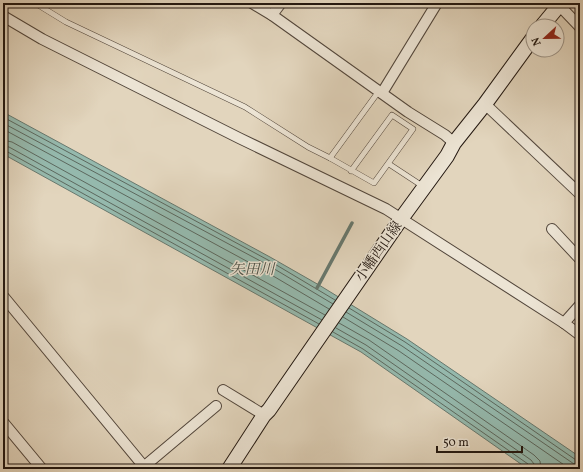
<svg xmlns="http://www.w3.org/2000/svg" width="583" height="472" font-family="Vollkorn,'Noto Serif JP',serif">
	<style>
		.water { fill: #95b9ad; stroke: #67786e }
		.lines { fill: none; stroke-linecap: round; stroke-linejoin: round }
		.shore { stroke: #5c685e; stroke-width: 1 }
		.stream { stroke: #67786e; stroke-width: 3.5 }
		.lane-casing { stroke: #52463b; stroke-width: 6 }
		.street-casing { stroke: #52463b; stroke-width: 12 }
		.secondary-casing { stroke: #221710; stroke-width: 16 }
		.lane { stroke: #ece4d4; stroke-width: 5 }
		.street { stroke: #ece4d4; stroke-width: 10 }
		.secondary { stroke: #ece4d4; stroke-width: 14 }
		.labels { text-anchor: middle; stroke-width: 3; stroke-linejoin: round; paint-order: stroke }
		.street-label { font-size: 14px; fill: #221710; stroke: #ece4d4 }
		.water-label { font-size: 15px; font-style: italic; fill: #4a5047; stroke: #ece4d4 }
	</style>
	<rect width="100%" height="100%" fill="#e2d5bd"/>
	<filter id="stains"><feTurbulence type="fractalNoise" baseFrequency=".005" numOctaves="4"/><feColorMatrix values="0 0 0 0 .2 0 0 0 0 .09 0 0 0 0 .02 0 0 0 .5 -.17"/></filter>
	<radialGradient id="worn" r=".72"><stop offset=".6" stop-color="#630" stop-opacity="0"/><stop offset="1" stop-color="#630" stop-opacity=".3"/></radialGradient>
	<polygon class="water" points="3,112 270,257 319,285 407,339 580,457 580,469 528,469 361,352 3,154"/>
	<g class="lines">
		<g class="shore">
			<polyline points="3,117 268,260 335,300"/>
			<polyline points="3,123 266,264 333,304"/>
			<polyline points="3,129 263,270 329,309"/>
			<polyline points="3,140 12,142 325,315"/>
			<polyline points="3,146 9,147 322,320"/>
			<polyline points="3,151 6,151 319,324"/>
			<polyline points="349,308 405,342 576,460 580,460"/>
			<polyline points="346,312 402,346 574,464 580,465"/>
			<polyline points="343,317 399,351 570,469"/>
			<polyline points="339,323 369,340 534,455 540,461 541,469"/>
			<polyline points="336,328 366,345 531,460 534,464 535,469"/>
			<polyline points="333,332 363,349 528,464 530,469"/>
		</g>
		<polyline class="stream" points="317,288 352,223"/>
		<defs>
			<g id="lane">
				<polyline points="35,3 66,22 245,107 308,147 330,158 374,183 413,129 392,115 351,171"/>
				<polyline points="330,158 379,91"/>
				<polyline points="389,164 424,187"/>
			</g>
			<g id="street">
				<polyline points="252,3 272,15 408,112 445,135 454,143"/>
				<polyline points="559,5 580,27"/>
				<polyline points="272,15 281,3"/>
				<polyline points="3,16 42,39 239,138 386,209 564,323 580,335"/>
				<polyline points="382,93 437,3"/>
				<polyline points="485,104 580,194"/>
				<polyline points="552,229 580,259"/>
				<polyline points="3,296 146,469"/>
				<polyline points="564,323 580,305"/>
				<polyline points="223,390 264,415"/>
				<polyline points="3,422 42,469"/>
				<polyline points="141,469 216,406"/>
			</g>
			<g id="secondary">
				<polyline points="542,26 561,3"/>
				<polyline points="229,469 264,415 269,410 401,219 447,156 454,143 485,104 533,38"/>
			</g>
		</defs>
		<use href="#lane" class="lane-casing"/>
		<use href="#street" class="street-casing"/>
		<use href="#secondary" class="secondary-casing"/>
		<use href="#lane" class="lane"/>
		<use href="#street" class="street"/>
		<use href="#secondary" class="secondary"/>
	</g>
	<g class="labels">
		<g class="street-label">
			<text transform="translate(378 251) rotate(-55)" y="5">小幡西山線</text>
		</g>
		<g class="water-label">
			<text x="252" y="274">矢田川</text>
		</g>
	</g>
	<rect width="583" height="472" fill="none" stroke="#e2d5bd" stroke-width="16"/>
	<rect x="4" y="4" width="575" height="464" fill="none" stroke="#221710" stroke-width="2"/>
	<rect x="8" y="8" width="567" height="456" fill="none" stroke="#221710"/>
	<g transform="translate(545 38) rotate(248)"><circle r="19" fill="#ece4d4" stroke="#9b9286"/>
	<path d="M0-3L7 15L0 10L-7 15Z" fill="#8f2418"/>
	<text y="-6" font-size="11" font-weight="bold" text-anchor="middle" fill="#221710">N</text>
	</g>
	<path d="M437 446v6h85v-6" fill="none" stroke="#221710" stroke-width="2"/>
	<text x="443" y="446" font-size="12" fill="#221710" stroke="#ece4d4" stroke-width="3" paint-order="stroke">50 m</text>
	<rect width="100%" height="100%" filter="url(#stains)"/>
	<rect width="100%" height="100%" fill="url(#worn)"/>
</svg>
